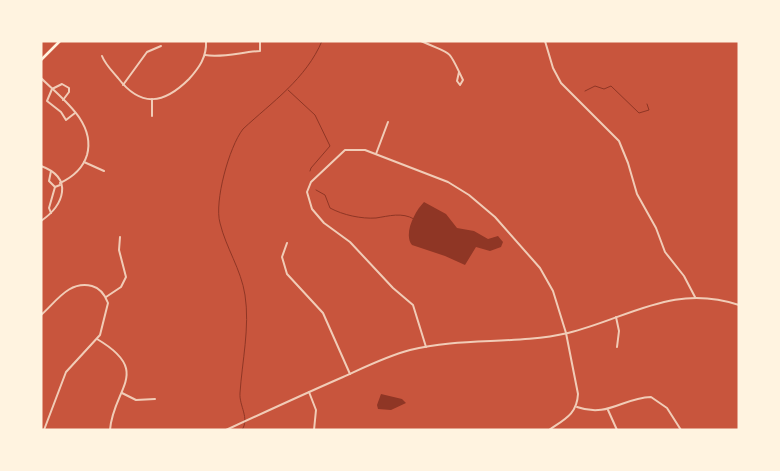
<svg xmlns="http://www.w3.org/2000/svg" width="780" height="471" font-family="Figtree,sans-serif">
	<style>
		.water { fill: #8f3625 }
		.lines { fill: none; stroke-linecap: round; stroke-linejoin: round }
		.stream { stroke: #8f3625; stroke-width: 1 }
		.minor { stroke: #f1ccb7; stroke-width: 2 }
		.tertiary { stroke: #f1ccb7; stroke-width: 2 }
		.secondary { stroke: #fff3e0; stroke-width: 2.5 }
	</style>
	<rect width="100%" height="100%" fill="#c8553d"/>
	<g class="water">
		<path d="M424,202L446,214L457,228L474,231L488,239L498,236L503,242L501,247L490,251L476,247L465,265L445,256L412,245C403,234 415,211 424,202Z"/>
		<polygon points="381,394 402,399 406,403 391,410 378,409 377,405"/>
	</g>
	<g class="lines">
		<g class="stream">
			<polyline points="288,90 315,115 330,146 311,168 310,171"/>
			<polyline points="585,91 595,86 604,89 611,86 639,113 649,110 647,104"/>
			<path d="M316,190L325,195L330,208C343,215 361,219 376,218C389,216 402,212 414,219"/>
			<path d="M242,430C250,418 239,406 240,393C242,362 250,327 245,295C241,269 226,248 220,223C214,202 229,147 243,129C272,102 306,79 322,41"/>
		</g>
		<g class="minor">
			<path d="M421,41C454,56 447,47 463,80L460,85L457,81L459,72"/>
			<polyline points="545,41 553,68 561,83 619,141 628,163 637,194 656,228 665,252 684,276 695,297"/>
			<path d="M205,55C223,58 241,52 260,51V41"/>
			<path d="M102,56C105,64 112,71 118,78C141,108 164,104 189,79C199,68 207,57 206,41"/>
			<path d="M41,78C61,98 96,122 87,155C83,168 73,177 60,183"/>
			<polyline points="123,85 147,52 161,46"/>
			<polyline points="152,99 152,116"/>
			<polyline points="63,100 69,92 69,88 62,84 52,89 47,101 61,112 66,120 75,113"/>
			<polyline points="376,154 388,122"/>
			<polyline points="84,162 104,171"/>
			<path d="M41,166C74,178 64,205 41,221"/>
			<polyline points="51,171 49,181 55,187 60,185"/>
			<polyline points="51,213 49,208 55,187"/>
			<polyline points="287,243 282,257 287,274 323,313 350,374"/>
			<polyline points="106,297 121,287 126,277 119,250 120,237"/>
			<path d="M41,315C56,302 69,280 92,286C100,288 105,295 108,303L100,335L66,372L44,430"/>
			<polyline points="616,317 619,331 617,347"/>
			<path d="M97,339C153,372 113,388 110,430"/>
			<path d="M426,347L413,305L393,288L350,242L324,223L312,209L307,192L311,182L345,150H365L448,182L469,195L495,217L540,268L553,291L566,333L578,394C577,414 565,419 549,430"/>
			<polyline points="309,392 316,410 314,430"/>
			<polyline points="122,393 136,400 155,399"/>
			<path d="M577,407C608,418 622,398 651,397L667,408L681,430"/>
			<polyline points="608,410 617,430"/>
		</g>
		<path class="tertiary" d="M226,430C265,412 304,394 343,377C365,367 387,356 410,350C461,337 516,345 568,333C629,318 673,283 739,305"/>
		<polyline class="secondary" points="41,60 60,41"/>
	</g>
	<rect width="780" height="471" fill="none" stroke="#fff3e0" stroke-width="85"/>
</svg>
